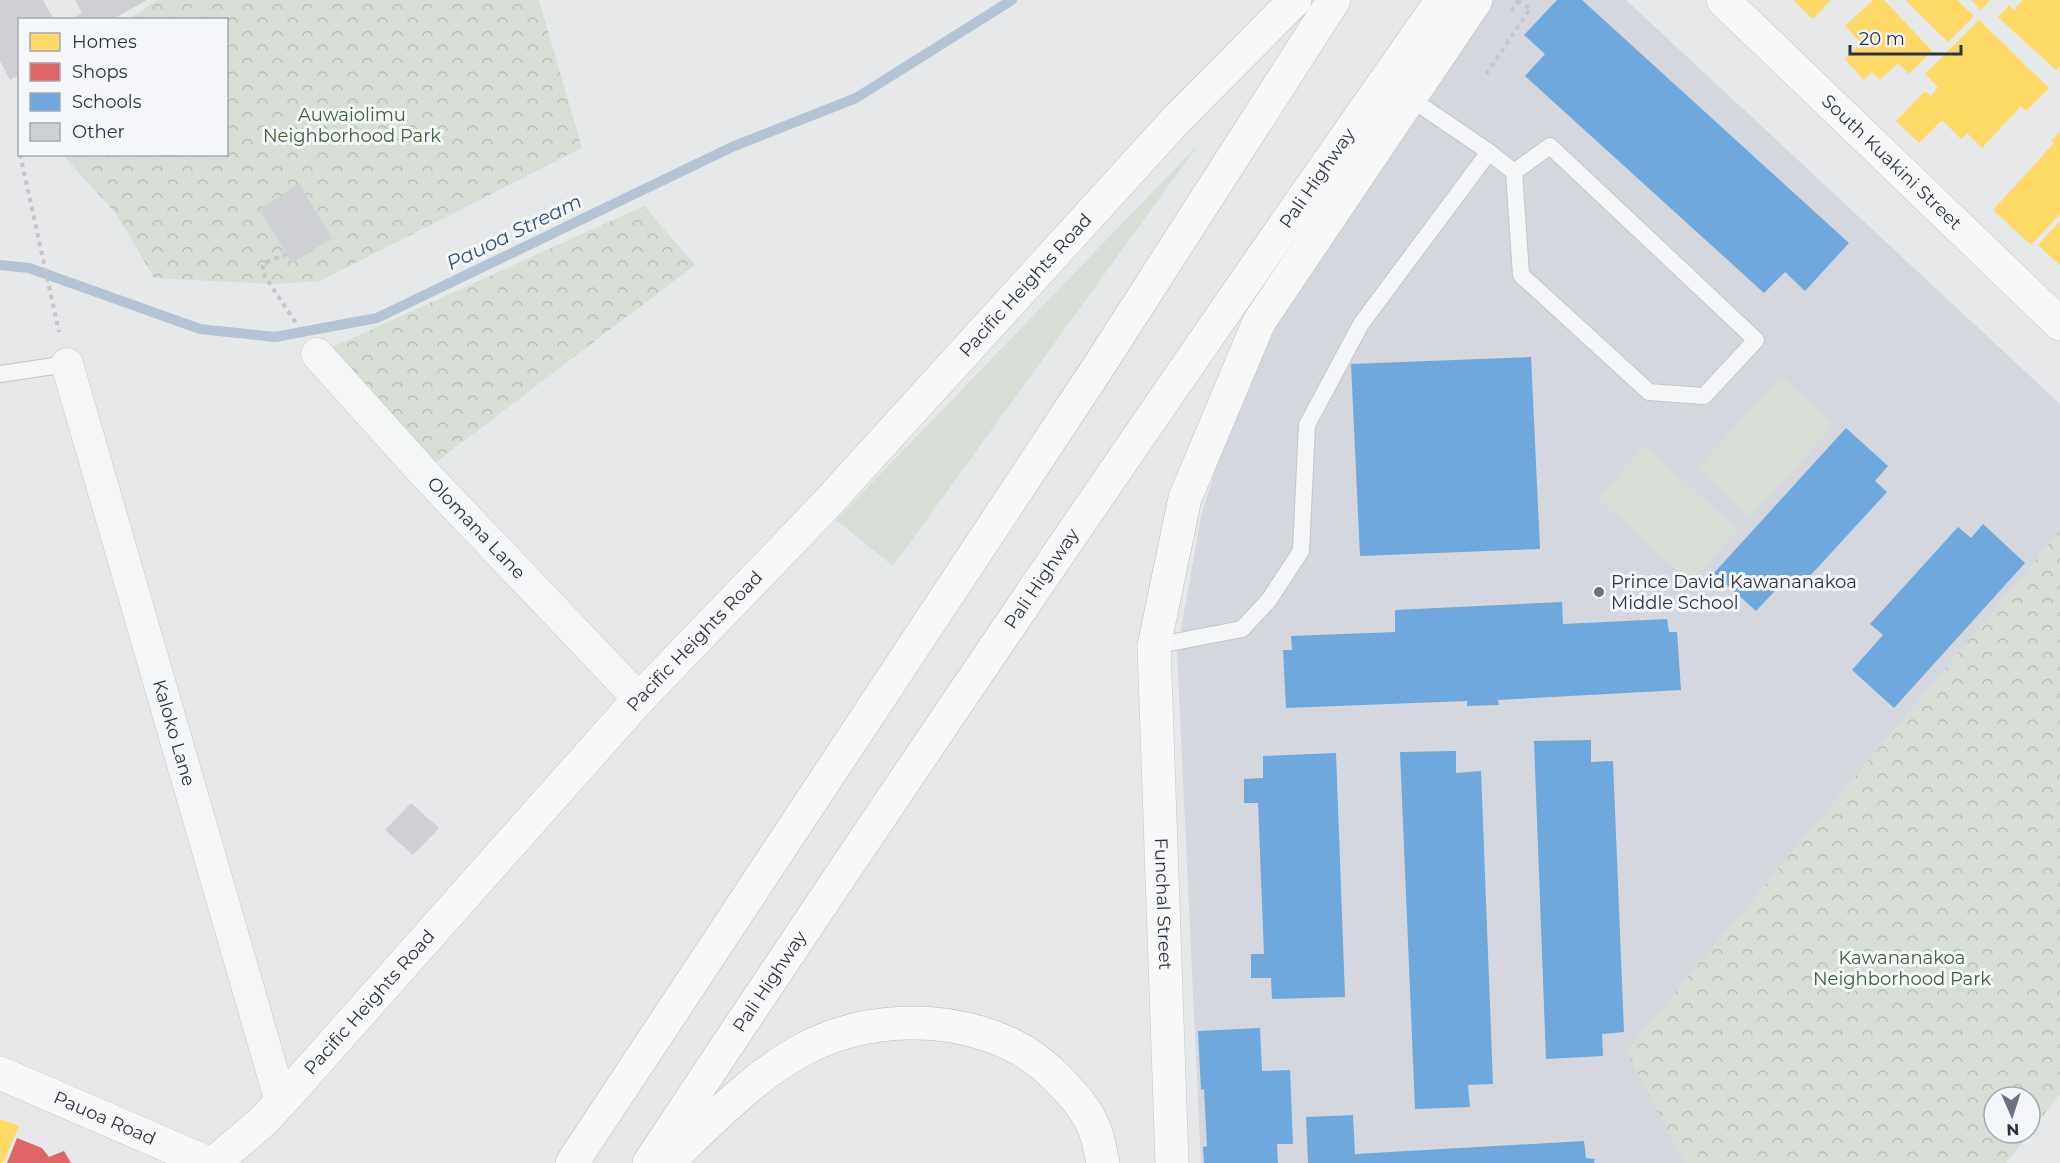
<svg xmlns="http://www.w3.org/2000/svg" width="2060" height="1163" font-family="Montserrat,sans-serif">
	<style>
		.built { fill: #d4d7dd }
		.green { fill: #d6ded6 }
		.forest { fill: url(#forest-crowns) }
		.homes { fill: #ffd966 }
		.shops { fill: #e06666 }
		.schools { fill: #6fa8dc }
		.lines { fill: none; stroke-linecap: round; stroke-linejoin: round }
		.stream { stroke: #b4c4d5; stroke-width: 10 }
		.building { fill: #ced0d3 }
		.lane-casing { stroke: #c4c6c8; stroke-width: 18 }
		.street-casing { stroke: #c4c6c8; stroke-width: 33 }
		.secondary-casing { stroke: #c4c6c8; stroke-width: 34 }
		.highway-casing { stroke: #b8bbbf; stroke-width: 34 }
		.path { stroke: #c5c6ca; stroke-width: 4; stroke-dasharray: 4.5 4.5; stroke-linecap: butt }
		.lane { stroke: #f5f6f7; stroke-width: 16 }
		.street { stroke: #f5f6f7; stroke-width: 32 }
		.secondary { stroke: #f8f8f8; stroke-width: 33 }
		.highway { stroke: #f8f8f8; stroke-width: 33 }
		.path-bridge { stroke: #c5c6ca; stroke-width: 4; stroke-dasharray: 4.5 4.5; stroke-linecap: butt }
		.poi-dot { fill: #6c737f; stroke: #f4f6f9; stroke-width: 2 }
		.labels { text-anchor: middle; stroke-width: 6; stroke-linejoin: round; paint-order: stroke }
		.park-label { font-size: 18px; fill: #3f6138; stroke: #f4f6f9 }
		.street-label { font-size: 18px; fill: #2b3445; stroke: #f4f6f9 }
		.poi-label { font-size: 18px; fill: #2b3445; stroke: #f4f6f9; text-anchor: start }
		.water-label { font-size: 20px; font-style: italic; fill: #34527a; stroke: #f4f6f9 }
	</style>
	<defs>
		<pattern id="forest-crowns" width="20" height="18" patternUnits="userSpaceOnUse" patternTransform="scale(1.5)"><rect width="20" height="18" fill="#d6ded6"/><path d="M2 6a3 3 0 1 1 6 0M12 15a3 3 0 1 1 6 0" fill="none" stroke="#b8bfb9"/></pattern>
	</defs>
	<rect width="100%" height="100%" fill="#e6e8ea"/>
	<polygon class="built" points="1491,0 1626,0 2060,404 2060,531 1627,1051 1686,1163 1201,1163 1177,652 1202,512 1232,418 1284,311"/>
	<g class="green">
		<polygon points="1198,145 893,566 836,520"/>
		<polygon points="1781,376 1834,425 1750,517 1697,469"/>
		<polygon points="1645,445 1738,530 1690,582 1597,498"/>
	</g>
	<g class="forest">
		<polygon points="158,0 539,0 582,148 320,281 273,284 154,278 117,215 63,155 226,154 226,20 129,19"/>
		<polygon points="644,206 695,265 423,472 317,354"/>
		<polygon points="2060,531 2060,1094 2030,1132 2030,1097 1994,1097 1994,1133 2030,1133 2006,1163 1685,1163 1626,1051"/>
	</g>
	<g class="homes">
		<polygon points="1793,0 1831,0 1813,19"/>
		<polygon points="1873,0 1884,0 1932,51 1909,74 1898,63 1880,80 1872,72 1864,80 1845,59 1861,43 1845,26"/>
		<polygon points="1905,0 1957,0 1974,16 1948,42"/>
		<polygon points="1971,0 1990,0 1981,10"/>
		<polygon points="2023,0 2060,0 2060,66 2056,70 1998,17 2009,5 2014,10"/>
		<polygon points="1979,20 2049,88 2026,111 2021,106 1982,148 1967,133 1961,139 1942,120 1919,143 1896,121 1925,91 1931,96 1938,87 1925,74"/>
		<polygon points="2060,131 2060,214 2031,245 1993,210 2054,143 2051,141"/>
		<polygon points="2060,221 2060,265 2038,245"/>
		<polygon points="0,1119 19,1126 3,1163 0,1163"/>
	</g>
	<polygon class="shops" points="17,1138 42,1148 49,1157 64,1151 71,1163 7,1163"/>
	<g class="schools">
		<polygon points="1557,0 1582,0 1849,243 1805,291 1785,272 1764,293 1525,76 1545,54 1524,35"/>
		<polygon points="1531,357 1540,549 1360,556 1351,364"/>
		<polygon points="1846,428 1888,466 1875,481 1887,492 1799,588 1788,577 1756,611 1714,573"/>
		<polygon points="1983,524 2025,563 1894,708 1852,670 1883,635 1870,624 1958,527 1971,538"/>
		<polygon points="1562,602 1563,624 1667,619 1669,632 1677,632 1681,690 1498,700 1499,705 1467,706 1467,701 1286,708 1283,650 1292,650 1291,636 1395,632 1395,610"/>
		<polygon points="1591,740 1591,762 1613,761 1624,1032 1602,1034 1603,1056 1546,1059 1534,741"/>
		<polygon points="1456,751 1456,773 1481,771 1493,1084 1468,1085 1470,1107 1415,1109 1400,752"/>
		<polygon points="1336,753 1345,997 1272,999 1271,978 1251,978 1251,954 1264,954 1258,803 1244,803 1244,779 1263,778 1263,756"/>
		<polygon points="1260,1028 1262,1071 1290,1070 1293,1144 1277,1144 1278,1163 1204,1163 1203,1147 1207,1146 1204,1089 1201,1090 1198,1031"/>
		<polygon points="1353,1115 1355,1154 1584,1141 1586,1158 1595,1159 1594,1163 1308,1163 1306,1117"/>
	</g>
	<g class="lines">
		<polyline class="stream" points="0,265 29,268 200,329 275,337 377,318 732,147 856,98 1012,0"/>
	</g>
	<g class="building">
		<polygon points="0,0 43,0 54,20 20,20 20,75 10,80 0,61"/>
		<polygon points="75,0 147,0 111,20 70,20 82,13"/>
		<polygon points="299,184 332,238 292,263 259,209"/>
		<polygon points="411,803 439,828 413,855 385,830"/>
	</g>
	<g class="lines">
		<defs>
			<g id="lane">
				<polyline points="1489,152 1514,172 1521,275 1649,392 1704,396 1756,340 1550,146 1514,172"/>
				<polyline points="0,374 67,364"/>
				<polyline points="1154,646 1242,629 1269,600 1301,551 1307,425 1361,324 1489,152 1410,98"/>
			</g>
			<g id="street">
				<path id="s1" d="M317,354L423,472L639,699"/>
				<path id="s2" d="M67,364L281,1102"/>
			</g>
			<g id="secondary">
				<path id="s3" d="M1723,0L2060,324"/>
				<path id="s4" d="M1154,646L1172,1163"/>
				<path id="s5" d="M0,1073L208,1163"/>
				<path id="s6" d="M214,1163L263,1121L281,1102L639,699L821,510L1176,120"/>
			</g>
			<g id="highway">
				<polyline points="1176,120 1295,0"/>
				<polyline points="1154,646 1185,498 1259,322 1476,0"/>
				<polyline points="572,1163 1097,369 1334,0"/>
				<path id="s7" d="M649,1163C908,772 1172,384 1442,0"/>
				<path d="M667,1163C708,1124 754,1075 804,1049C866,1016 949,1014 1012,1045C1031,1054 1048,1068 1062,1083C1075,1097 1087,1110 1094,1128C1099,1138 1100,1152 1103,1163"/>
			</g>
		</defs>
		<use href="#lane" class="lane-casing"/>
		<use href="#street" class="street-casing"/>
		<use href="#secondary" class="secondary-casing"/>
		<use href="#highway" class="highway-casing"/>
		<g class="path">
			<polyline points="1511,11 1519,0"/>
			<polyline points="1486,74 1530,9"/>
			<polyline points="20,145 20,151"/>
			<polyline points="20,154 59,332"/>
			<polyline points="287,254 264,263 262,272 298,326"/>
		</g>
		<use href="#lane" class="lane"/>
		<use href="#street" class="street"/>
		<use href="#secondary" class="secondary"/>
		<use href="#highway" class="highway"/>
		<polyline class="path-bridge" points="1518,0 1530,9"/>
	</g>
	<circle class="poi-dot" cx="1599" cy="592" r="6"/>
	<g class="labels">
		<g class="park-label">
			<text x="352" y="121">Auwaiolimu<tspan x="352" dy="21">Neighborhood Park</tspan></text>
			<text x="1902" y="964">Kawananakoa<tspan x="1902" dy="21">Neighborhood Park</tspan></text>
		</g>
		<g class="street-label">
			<text dy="6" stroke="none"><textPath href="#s3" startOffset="234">South Kuakini Street</textPath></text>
			<text dy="6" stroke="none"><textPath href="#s7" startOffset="1190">Pali Highway</textPath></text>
			<text dy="6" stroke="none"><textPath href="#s6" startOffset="1196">Pacific Heights Road</textPath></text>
			<text dy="6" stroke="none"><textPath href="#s1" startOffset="236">Olomana Lane</textPath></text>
			<text dy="6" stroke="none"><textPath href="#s7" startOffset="704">Pali Highway</textPath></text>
			<text dy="6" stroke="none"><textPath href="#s6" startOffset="710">Pacific Heights Road</textPath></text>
			<text dy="6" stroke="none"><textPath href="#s2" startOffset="384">Kaloko Lane</textPath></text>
			<text dy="6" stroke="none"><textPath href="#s4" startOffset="258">Funchal Street</textPath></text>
			<text dy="6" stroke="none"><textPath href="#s7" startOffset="218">Pali Highway</textPath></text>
			<text dy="6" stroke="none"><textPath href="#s6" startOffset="224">Pacific Heights Road</textPath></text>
			<text dy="6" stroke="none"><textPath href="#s5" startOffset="114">Pauoa Road</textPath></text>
		</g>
		<g class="poi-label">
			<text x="1611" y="588">Prince David Kawananakoa<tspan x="1611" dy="21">Middle School</tspan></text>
		</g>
		<g class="water-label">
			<text transform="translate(514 232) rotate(-26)" y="7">Pauoa Stream</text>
		</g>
	</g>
	<rect x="18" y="18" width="210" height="138" fill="#f4f6f9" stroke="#a4a8b1" stroke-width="1.5"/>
	<rect x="30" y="33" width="30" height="18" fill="#ffd966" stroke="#a4a8b1" stroke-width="1.5"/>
	<text x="72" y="48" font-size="18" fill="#2b3445">Homes</text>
	<rect x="30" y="63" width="30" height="18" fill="#e06666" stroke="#a4a8b1" stroke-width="1.5"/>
	<text x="72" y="78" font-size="18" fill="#2b3445">Shops</text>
	<rect x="30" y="93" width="30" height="18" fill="#6fa8dc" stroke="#a4a8b1" stroke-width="1.5"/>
	<text x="72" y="108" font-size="18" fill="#2b3445">Schools</text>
	<rect x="30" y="123" width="30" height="18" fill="#ced0d3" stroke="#a4a8b1" stroke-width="1.5"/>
	<text x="72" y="138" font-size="18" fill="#2b3445">Other</text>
	<g transform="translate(2012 1115) rotate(177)"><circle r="28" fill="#f4f6f9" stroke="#a4a8b1" stroke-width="1.5"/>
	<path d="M0-4.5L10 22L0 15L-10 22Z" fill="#6c737f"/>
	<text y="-9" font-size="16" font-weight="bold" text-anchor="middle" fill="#2b3445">N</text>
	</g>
	<path d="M1850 45v9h111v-9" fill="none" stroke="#2b3445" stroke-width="3"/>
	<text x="1859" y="45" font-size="18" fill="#2b3445" stroke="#f4f6f9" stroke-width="4.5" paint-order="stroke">20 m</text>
</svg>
